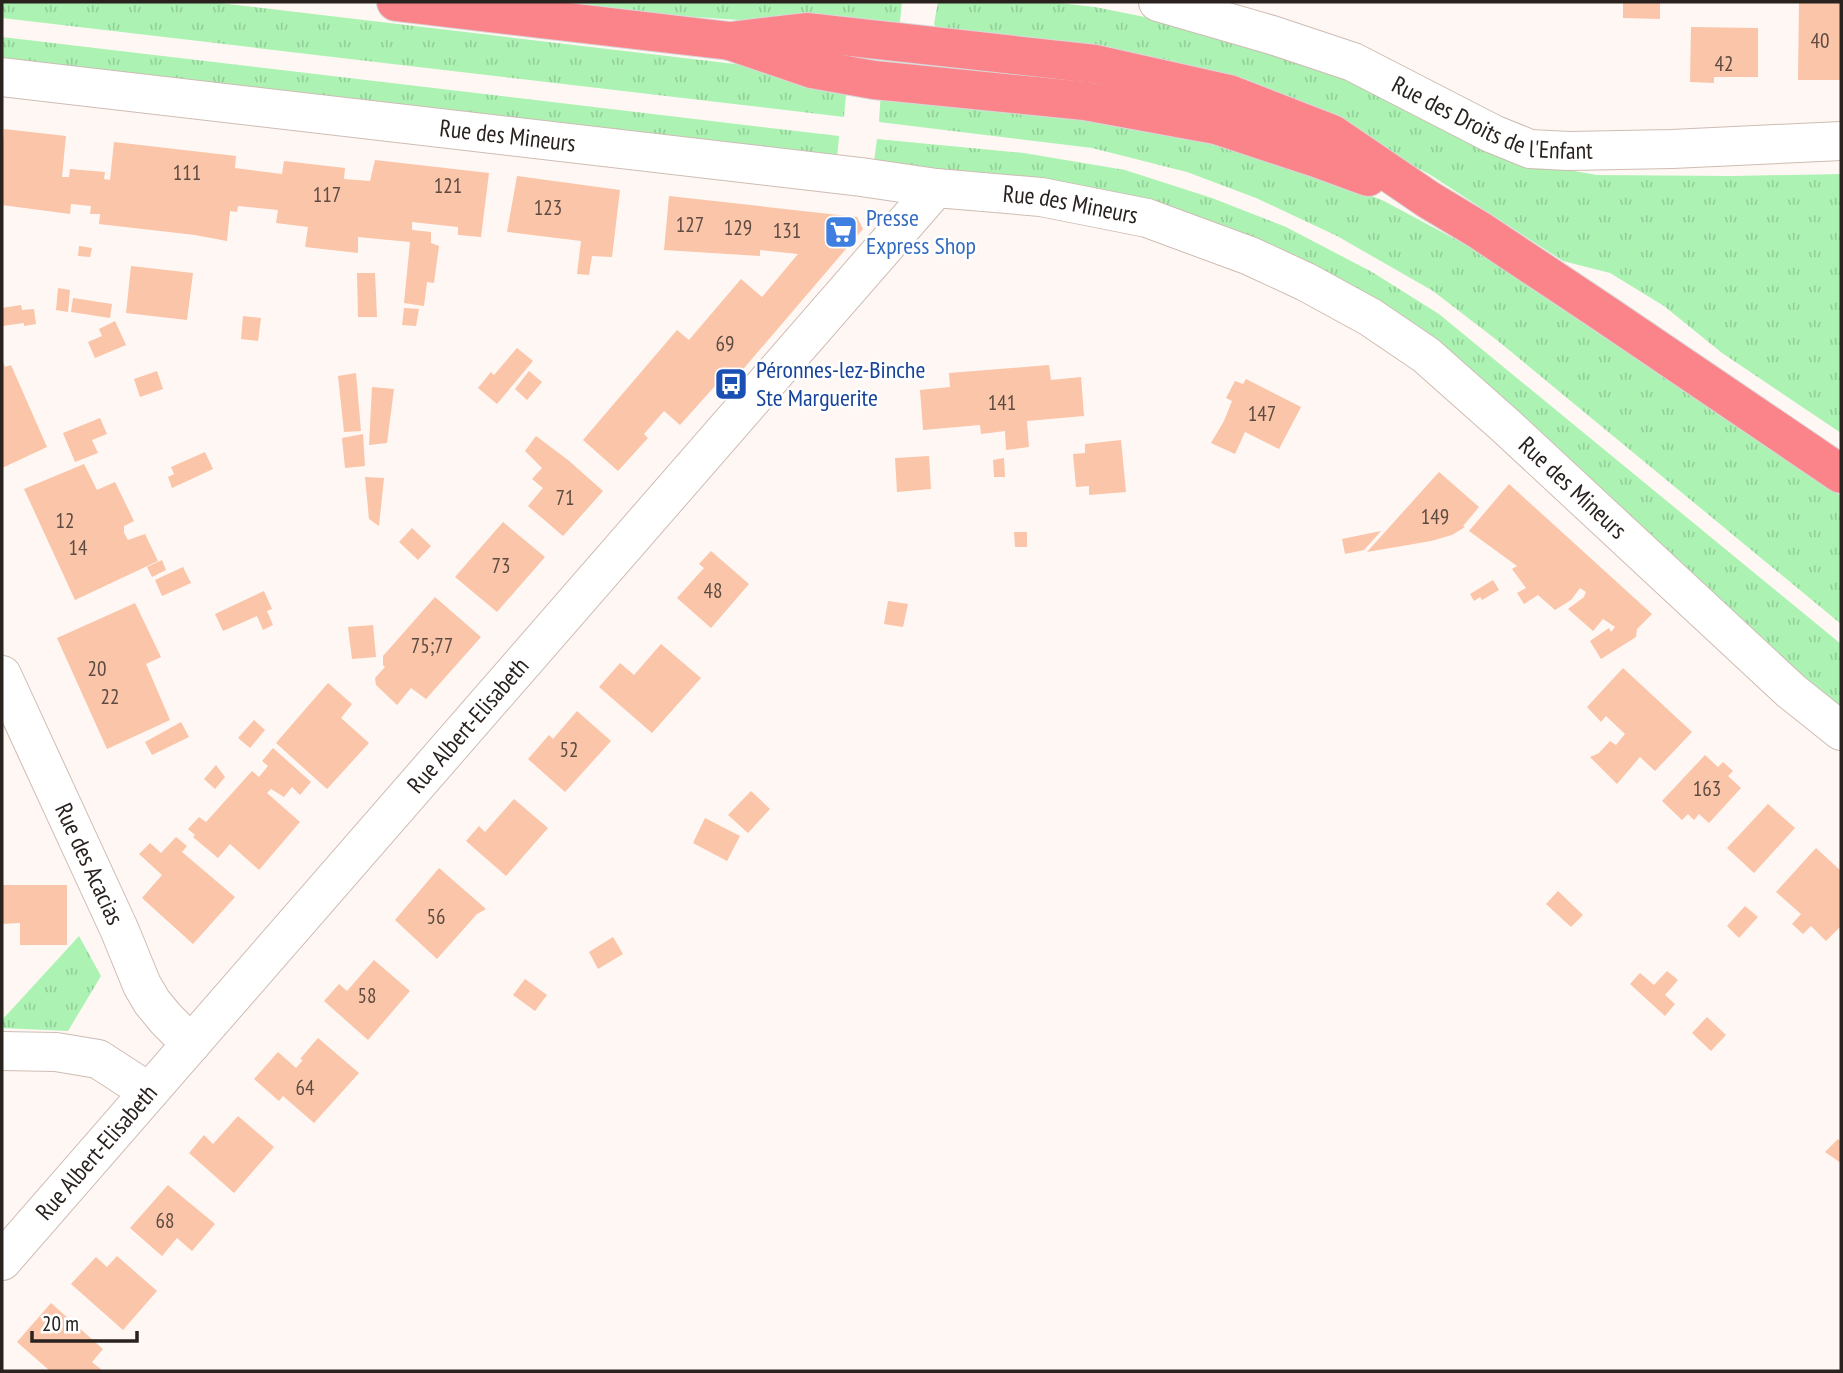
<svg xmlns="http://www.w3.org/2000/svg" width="1843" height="1373" font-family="'PT Sans Narrow',sans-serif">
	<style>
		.grass { fill: url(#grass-tufts) }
		.building { fill: #fac5a8 }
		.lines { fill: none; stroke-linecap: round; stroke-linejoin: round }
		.minor-casing { stroke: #cebcb3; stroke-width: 40 }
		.highway-casing { stroke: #d8d7d7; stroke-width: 40 }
		.minor { stroke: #fff; stroke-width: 38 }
		.highway { stroke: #fa848a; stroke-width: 38 }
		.labels { text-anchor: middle; stroke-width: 5; stroke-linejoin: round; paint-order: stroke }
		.number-label { font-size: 21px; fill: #5d4b41 }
		.street-label { font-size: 24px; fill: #29221f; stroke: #fff }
		.shop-label { font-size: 24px; fill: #366cbe; stroke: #fff; text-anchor: start }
		.transit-label { font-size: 24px; fill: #164399; stroke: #fff; text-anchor: start }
	</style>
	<defs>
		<pattern id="grass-tufts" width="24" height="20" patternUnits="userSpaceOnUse" patternTransform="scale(1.75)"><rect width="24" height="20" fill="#acf3b3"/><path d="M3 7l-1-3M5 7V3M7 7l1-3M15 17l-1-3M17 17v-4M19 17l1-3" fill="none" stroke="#94d09a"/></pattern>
	</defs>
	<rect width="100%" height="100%" fill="#fff7f3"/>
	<g class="grass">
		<polygon points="2,2 211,2 752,66 847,84 844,117 2,18"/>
		<polygon points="554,2 902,2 899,31 667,15"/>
		<polygon points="938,2 1050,2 1095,7 1225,33 1316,66 1523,162 1597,175 1732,176 1841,174 1841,433 1722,353 1664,306 1610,273 1563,261 1429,174 1352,134 941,37 934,24"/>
		<polygon points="2,37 839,136 837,160 2,59"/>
		<polygon points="881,90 1131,122 1289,162 1384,201 1468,246 1841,496 1841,624 1498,341 1433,291 1337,236 1256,198 1187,172 1092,148 879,122"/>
		<polygon points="877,139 1024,153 1125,170 1212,198 1286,227 1372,272 1439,314 1841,644 1841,710 1817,691 1445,346 1395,310 1319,268 1239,231 1173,208 1084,187 874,161"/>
		<polygon points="79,936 101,976 68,1031 2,1028 2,1020"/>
	</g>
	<g class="building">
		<polygon points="1623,2 1660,2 1660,19 1623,18"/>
		<polygon points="1799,2 1841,2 1841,80 1798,80"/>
		<polygon points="1691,27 1758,28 1758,77 1714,77 1714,83 1690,82"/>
		<polygon points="4,129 66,136 62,177 69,177 70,169 105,172 104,179 110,180 114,142 236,156 235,168 282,174 284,161 345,168 344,179 370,181 375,160 489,173 481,237 458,235 458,227 412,222 412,230 431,232 431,243 439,246 434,283 427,282 424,306 404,303 410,242 358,237 358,253 305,247 308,227 276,223 278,210 238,206 237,212 230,211 227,241 195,235 99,224 100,214 90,214 91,206 71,204 70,214 2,205 2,153"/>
		<polygon points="517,176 620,190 612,257 592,256 589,275 577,274 581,241 507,232"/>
		<polygon points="669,196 857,217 863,229 722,394 714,387 680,425 664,411 644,434 648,438 618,471 583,440 677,330 689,340 741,279 762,297 798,254 760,250 760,256 664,250"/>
		<polygon points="79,246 92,248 90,257 78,256"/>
		<polygon points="131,266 193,273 187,320 126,313"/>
		<polygon points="357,273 375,273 377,317 358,317"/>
		<polygon points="58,288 70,290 68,312 56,310"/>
		<polygon points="73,298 112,304 110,318 71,312"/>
		<polygon points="21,305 22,310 34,309 36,324 24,326 24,323 2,326 2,308"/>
		<polygon points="404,308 419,309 416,326 402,325"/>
		<polygon points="243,316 261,318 258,341 241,339"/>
		<polygon points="115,321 126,345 95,358 88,342 102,336 99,329"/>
		<polygon points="517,348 533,361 497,404 478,388 491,372 494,375"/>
		<polygon points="2,359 5,367 11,365 47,447 2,468"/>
		<polygon points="1049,365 1051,380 1081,377 1084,416 1027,421 1029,447 1006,450 1005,431 981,434 980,425 923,430 920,390 950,387 949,373"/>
		<polygon points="157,371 163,389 140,397 134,379"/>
		<polygon points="529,371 542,382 527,400 515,389"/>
		<polygon points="356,373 361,431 344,432 338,376"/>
		<polygon points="1246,379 1301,407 1279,449 1245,432 1235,454 1211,443 1224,421 1232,401 1226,398 1235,381 1243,384"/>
		<polygon points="372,387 394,389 387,443 369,445"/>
		<polygon points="100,418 107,434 92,440 98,453 75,462 63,433"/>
		<polygon points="363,434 365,466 345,468 342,438"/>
		<polygon points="536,436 568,460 603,491 563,536 528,506 543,488 532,479 542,468 525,451"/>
		<polygon points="1121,440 1126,492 1089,495 1089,486 1076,487 1073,454 1085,453 1085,444"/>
		<polygon points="205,452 213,469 172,488 168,477 174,474 171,467"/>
		<polygon points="929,456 931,489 897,492 895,458"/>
		<polygon points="1004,458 1005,477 994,477 993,460"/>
		<polygon points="84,464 97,490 115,482 134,521 124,526 124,533 128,540 145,534 158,561 75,600 24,489"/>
		<polygon points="1439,472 1479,507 1463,526 1465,527 1452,535 1431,541 1367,552"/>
		<polygon points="365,477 384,478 379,526 369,519"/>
		<polygon points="1509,484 1652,614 1637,629 1636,637 1601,659 1590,641 1609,628 1611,632 1615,627 1603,619 1593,631 1568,609 1584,597 1586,592 1580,588 1571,600 1555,610 1538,595 1524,604 1517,593 1526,588 1512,569 1517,566 1469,531"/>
		<polygon points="503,522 545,557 497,612 455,577"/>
		<polygon points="412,528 431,546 418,560 399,542"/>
		<polygon points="1381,531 1364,550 1345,554 1342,539"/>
		<polygon points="1014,532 1027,532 1027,547 1015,547"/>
		<polygon points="711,551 749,584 711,628 677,598 704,568 699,564"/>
		<polygon points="162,560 166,570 152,577 147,567"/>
		<polygon points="183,567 191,583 162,596 155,580"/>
		<polygon points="1493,580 1499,590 1482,600 1480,597 1474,601 1470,594"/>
		<polygon points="264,591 272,609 267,611 273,625 263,630 257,616 223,631 215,614"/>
		<polygon points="435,597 481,637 426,699 411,688 397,705 376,685 375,678 385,667 383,665 383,656"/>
		<polygon points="888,601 908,604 903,627 884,624"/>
		<polygon points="135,603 161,657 146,664 170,720 107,749 57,638"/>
		<polygon points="373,625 376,657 352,659 348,627"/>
		<polygon points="661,644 701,678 652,733 599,687 620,663 634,675"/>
		<polygon points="1623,668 1692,732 1655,771 1640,757 1617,784 1590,757 1599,753 1610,741 1616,745 1625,734 1606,716 1601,722 1587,707"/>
		<polygon points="328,683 352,704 341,718 369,743 327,789 276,743"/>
		<polygon points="577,711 611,741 565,792 528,759 549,735 553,739"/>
		<polygon points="254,720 265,730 250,748 238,738"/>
		<polygon points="181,722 189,737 152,755 145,742"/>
		<polygon points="273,748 311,782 300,795 292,787 284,797 271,789 267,793 300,822 259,870 230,844 218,858 193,837 195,835 188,829 199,817 206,822 252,771 259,777 268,766 262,761"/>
		<polygon points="1705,755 1718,767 1723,762 1733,771 1728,776 1741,788 1709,823 1699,814 1694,820 1688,814 1682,820 1662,801"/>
		<polygon points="216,765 225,777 215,789 204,779"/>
		<polygon points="751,791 770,809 748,833 728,815"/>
		<polygon points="514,799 548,828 506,876 466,841 479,826 485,832"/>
		<polygon points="1768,804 1795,828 1754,873 1727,848"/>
		<polygon points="705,818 740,836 727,861 693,843"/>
		<polygon points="176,837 187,846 182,852 235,897 193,944 142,898 162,875 139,854 150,843 161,853"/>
		<polygon points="1816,848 1841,871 1841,926 1826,941 1811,926 1803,934 1792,924 1801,914 1776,892"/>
		<polygon points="439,868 486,909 477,914 437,959 395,920"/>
		<polygon points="2,885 67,885 67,945 20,945 20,923 2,924"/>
		<polygon points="1558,891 1583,915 1571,927 1546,904"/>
		<polygon points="1745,906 1758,917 1739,938 1727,926"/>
		<polygon points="613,937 623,954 598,969 589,952"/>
		<polygon points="374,960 410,991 368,1040 324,1001 339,984 347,991"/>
		<polygon points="1667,971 1678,980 1665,995 1675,1004 1665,1016 1630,984 1640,973 1654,985"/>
		<polygon points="525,979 547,995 535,1011 513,995"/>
		<polygon points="1707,1017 1726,1035 1711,1051 1692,1033"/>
		<polygon points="318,1038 359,1073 314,1123 283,1096 279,1101 254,1079 278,1052 296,1068 303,1060 300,1059"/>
		<polygon points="238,1116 274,1147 234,1193 189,1153 204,1135 213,1144"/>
		<polygon points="1838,1139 1841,1142 1841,1163 1825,1152"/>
		<polygon points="168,1185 215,1224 192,1251 177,1238 162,1256 130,1228"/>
		<polygon points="117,1256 157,1291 123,1330 71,1284 96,1257 107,1267"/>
		<polygon points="51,1303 103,1349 92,1362 103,1371 50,1371 17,1342"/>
	</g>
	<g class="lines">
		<defs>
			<g id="minor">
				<path id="s1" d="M1158,2L1272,35L1353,62L1493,134L1530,149L1569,151L1672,149L1841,141"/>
				<path id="s2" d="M2,77L861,177L936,188L1041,197L1147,218L1250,256L1306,282L1370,317L1426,355L1506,426L1791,691L1841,731"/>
				<path id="s3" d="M2,675L120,931L142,985L152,1002L166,1019L191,1044"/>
				<polyline points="2,1051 56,1052 98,1059 149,1092"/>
				<path id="s4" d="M2,1261L936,188"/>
			</g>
			<g id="highway">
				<polyline points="396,2 730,41 812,69 874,80 1085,101 1216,125 1316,158 1368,177"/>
				<polyline points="730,41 806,32 1095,64 1229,94 1332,134 1429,200 1479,230 1602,312 1841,474"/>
			</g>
		</defs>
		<use href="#minor" class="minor-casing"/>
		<use href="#highway" class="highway-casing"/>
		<use href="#minor" class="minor"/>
		<use href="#highway" class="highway"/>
	</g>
	<defs>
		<symbol id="supermarket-square" viewBox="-11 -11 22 22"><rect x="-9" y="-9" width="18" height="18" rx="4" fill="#3f7fe0" stroke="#fff"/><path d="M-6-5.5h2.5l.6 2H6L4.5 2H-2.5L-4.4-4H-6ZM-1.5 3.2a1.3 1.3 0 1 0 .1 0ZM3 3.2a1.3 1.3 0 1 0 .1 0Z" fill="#fff"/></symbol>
		<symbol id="bus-square" viewBox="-11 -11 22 22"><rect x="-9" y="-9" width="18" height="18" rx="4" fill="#1a4fb4" stroke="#fff"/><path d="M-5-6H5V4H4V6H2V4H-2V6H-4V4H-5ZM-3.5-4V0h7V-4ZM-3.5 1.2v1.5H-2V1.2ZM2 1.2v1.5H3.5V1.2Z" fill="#fff"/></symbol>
	</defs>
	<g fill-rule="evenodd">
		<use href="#supermarket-square" x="822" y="213" width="38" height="38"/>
		<use href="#bus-square" x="712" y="365" width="38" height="38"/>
	</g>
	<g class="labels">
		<g class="number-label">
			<text x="1820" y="48">40</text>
			<text x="1724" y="71">42</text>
			<text x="187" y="180">111</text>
			<text x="448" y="193">121</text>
			<text x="327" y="202">117</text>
			<text x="548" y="215">123</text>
			<text x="690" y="232">127</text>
			<text x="738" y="235">129</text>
			<text x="787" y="238">131</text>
			<text x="725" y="351">69</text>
			<text x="1002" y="410">141</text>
			<text x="1262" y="421">147</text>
			<text x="565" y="505">71</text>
			<text x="1435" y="524">149</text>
			<text x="65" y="528">12</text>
			<text x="78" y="555">14</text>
			<text x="501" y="573">73</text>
			<text x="713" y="598">48</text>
			<text x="432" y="653">75;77</text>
			<text x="97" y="676">20</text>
			<text x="110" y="704">22</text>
			<text x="569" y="757">52</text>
			<text x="1707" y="796">163</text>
			<text x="436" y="924">56</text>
			<text x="367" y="1003">58</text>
			<text x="305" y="1095">64</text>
			<text x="165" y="1228">68</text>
		</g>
		<g class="street-label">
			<text dy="8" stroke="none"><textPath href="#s1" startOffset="357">Rue des Droits de l'Enfant</textPath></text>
			<text dy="8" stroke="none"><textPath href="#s2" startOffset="509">Rue des Mineurs</textPath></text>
			<text dy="8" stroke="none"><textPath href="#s2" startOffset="1076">Rue des Mineurs</textPath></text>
			<text dy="8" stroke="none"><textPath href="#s2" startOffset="1664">Rue des Mineurs</textPath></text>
			<text dy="8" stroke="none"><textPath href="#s4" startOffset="710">Rue Albert-Elisabeth</textPath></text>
			<text dy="8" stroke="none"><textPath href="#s3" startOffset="208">Rue des Acacias</textPath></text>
			<text dy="8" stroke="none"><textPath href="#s4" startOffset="144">Rue Albert-Elisabeth</textPath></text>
		</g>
		<g class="shop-label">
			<text x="866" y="226">Presse<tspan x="866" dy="28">Express Shop</tspan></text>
		</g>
		<g class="transit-label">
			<text x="756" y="378">Péronnes-lez-Binche<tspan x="756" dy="28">Ste Marguerite</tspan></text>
		</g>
	</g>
	<rect width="1843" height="1373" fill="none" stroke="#29221f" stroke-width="7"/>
	<path d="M32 1331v10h105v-10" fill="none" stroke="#29221f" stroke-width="3.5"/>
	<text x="42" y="1331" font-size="21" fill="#29221f" stroke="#ffffff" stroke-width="5" paint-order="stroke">20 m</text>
</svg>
